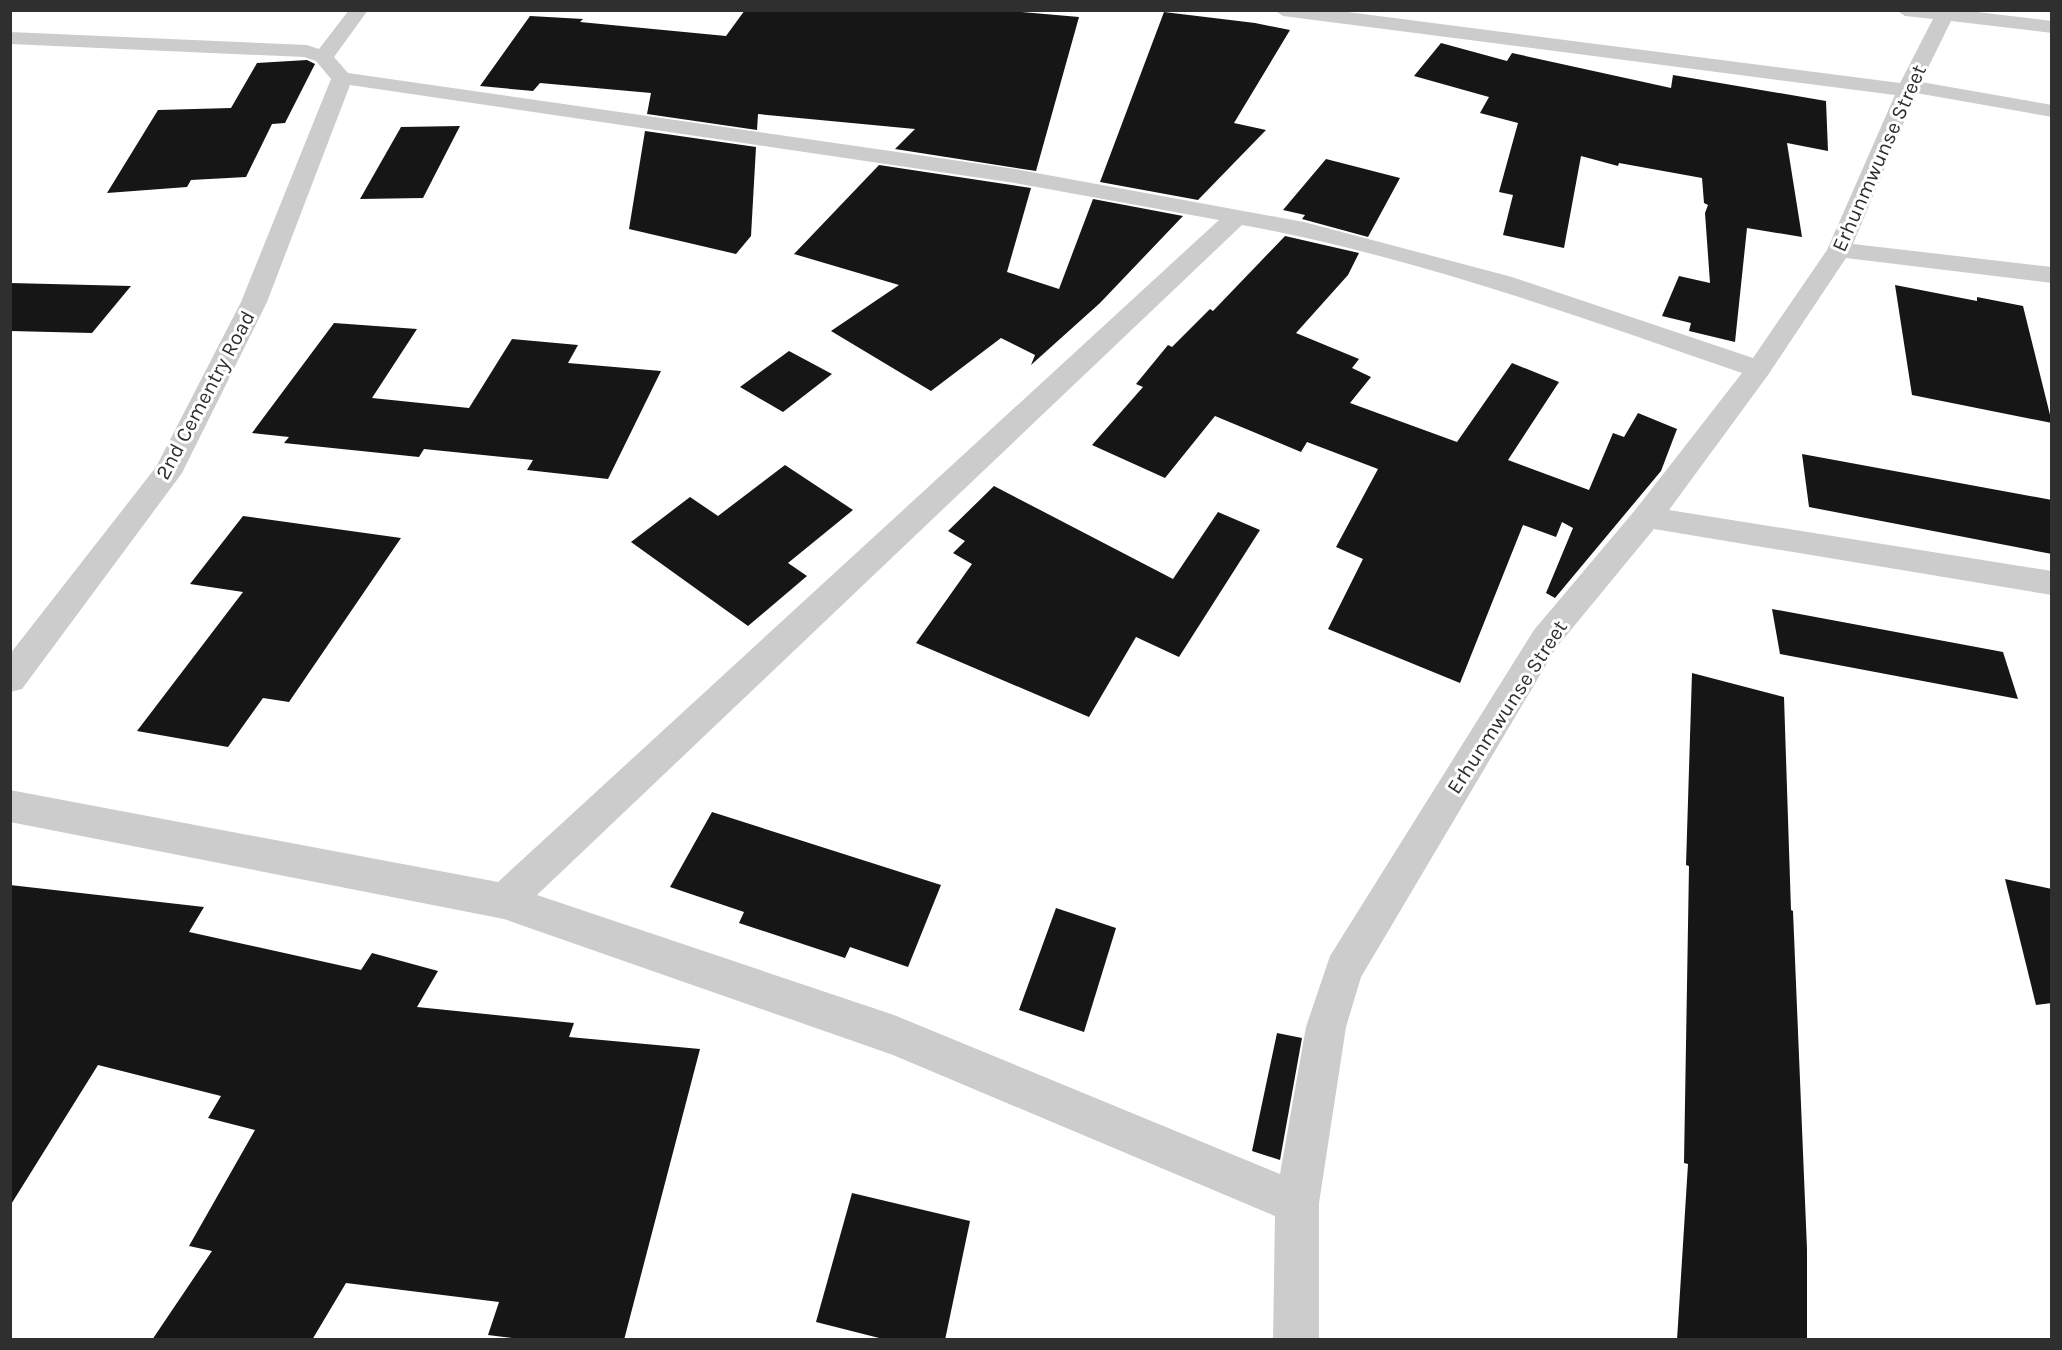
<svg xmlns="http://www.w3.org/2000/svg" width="2062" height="1350" font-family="Karla,sans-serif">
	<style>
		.building { fill: #161616 }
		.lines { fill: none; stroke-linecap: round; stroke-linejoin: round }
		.minor { fill: #ccc; fill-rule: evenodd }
		.labels { text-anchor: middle; stroke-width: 6; stroke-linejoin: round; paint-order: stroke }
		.street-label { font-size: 21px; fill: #2f2f2f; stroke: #fff }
	</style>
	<rect width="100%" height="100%" fill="#fff"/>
	<g class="building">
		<polygon points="745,10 997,10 1079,17 1036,171 895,149 915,129 758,114 757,130 647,114 651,93 540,83 533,91 480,86 530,16 583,19 580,22 726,36"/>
		<polygon points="1164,12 1255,23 1290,30 1234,123 1266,130 1198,200 1100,182"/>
		<polygon points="1441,43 1507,61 1512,53 1671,88 1673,75 1826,101 1828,151 1787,143 1802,237 1747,228 1735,342 1689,331 1691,323 1662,316 1679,276 1710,283 1705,213 1708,205 1704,203 1702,178 1619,163 1618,166 1581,156 1564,248 1503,235 1513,195 1499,192 1518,123 1480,113 1489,97 1414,76"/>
		<polygon points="307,60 315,64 285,123 272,124 246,177 191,180 187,187 107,193 158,110 231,108 257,63"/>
		<polygon points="460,126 423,198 360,199 401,127"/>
		<polygon points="645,131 756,147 751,236 736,254 629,229"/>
		<polygon points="1326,159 1400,178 1368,237 1302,219 1305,215 1283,210"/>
		<polygon points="879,165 1031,188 1007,272 1059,289 1093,199 1183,216 1100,303 1031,365 1035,355 1001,338 931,391 831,331 899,285 794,254"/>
		<polygon points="1285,236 1359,253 1348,275 1296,333 1359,359 1352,368 1371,377 1350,403 1457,442 1512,363 1559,382 1508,460 1589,490 1613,433 1624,437 1638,413 1677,429 1661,471 1555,598 1546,593 1573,528 1562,522 1556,537 1523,525 1460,683 1328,629 1363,559 1336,547 1378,469 1307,442 1301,452 1215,416 1165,478 1092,445 1143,387 1136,384 1168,345 1172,347 1210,309 1213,311"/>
		<polygon points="10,283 131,286 92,333 10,331"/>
		<polygon points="1895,285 1977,301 1977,297 2023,306 2052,423 1912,395"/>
		<polygon points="334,323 417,329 372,398 469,408 512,339 578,345 568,363 661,371 608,479 527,470 533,460 424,449 419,457 284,443 289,437 252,433"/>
		<polygon points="789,351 832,374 783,412 740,387"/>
		<polygon points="1802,454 2052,500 2052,554 1809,507"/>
		<polygon points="785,465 853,510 788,563 807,576 748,626 631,542 690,497 718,516"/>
		<polygon points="994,486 1173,579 1218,512 1260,530 1179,657 1136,637 1089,717 916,643 972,564 953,553 965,541 948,531"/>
		<polygon points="243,516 401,538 289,702 263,698 228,747 137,731 243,592 190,584"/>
		<polygon points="1772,609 2003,652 2018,699 1780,654"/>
		<polygon points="1692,673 1784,697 1791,910 1793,911 1807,1249 1807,1340 1677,1340 1688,1164 1684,1163 1689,866 1686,865"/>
		<polygon points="712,812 941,885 908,967 850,947 845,958 739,923 744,912 670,887"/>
		<polygon points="2005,879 2052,889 2052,1003 2036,1005"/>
		<polygon points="10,885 204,907 189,932 361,970 372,953 438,971 417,1007 574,1023 569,1037 700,1049 624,1340 529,1340 488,1335 499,1302 346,1283 312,1340 152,1340 212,1251 189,1246 255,1130 208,1118 221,1096 98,1065 10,1206"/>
		<polygon points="1056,908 1116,928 1084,1032 1019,1010"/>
		<polygon points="1277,1033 1302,1038 1280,1160 1252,1151"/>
		<polygon points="852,1193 970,1221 945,1340 887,1340 816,1322"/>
	</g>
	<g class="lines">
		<path class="minor" d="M349,10H368L334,57L348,73L1015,169L1304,222L1512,277L1753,358L1827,250L1895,95L1283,16L1274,10H1332L1900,83L1933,19L1905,16L1896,10H1960L2052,21V33L1951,21L1921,82L2052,105V117L1916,93L1853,244L2052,267V283L1846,258L1768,375L1669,510L2052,571V595L1654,529L1556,648L1361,977L1346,1027L1319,1203V1340H1273L1275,1216L893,1055L504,919L10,822V790L498,882L1219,220L1015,183L350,85L267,302L182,473L22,689L10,692V654L156,467L241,302L331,79L316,61L304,57L10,44V32L307,45L319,49ZM1242,225C1413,256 1577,316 1742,373L1636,509L1534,630L1330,956L1306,1027L1280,1174L894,1015L537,895Z"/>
	</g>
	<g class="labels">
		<g class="street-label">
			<text transform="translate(1879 158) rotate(-66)" y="7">Erhunmwunse Street</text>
			<text transform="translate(205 395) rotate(-62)" y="7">2nd Cementry Road</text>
			<text transform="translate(1507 707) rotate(-57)" y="7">Erhunmwunse Street</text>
		</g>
	</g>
	<rect width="2062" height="1350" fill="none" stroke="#2f2f2f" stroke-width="24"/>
</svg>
